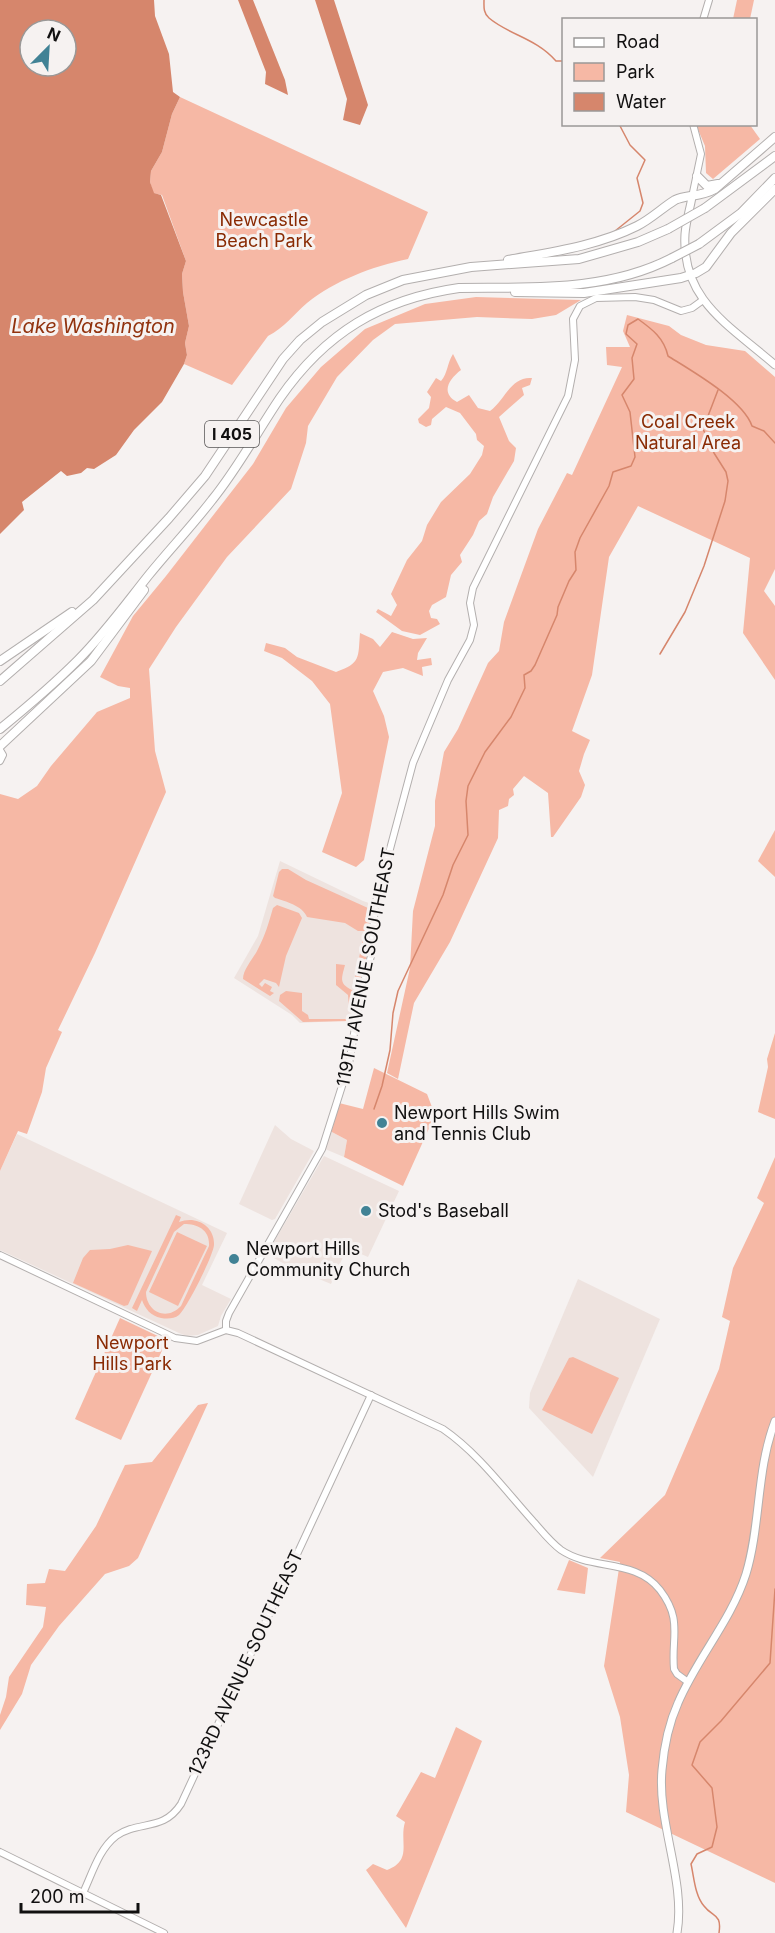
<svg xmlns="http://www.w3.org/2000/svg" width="775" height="1933" font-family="Inter,sans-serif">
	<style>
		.built { fill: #eee3df }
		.green { fill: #f6b8a5; fill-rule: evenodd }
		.water { fill: #d6866c; fill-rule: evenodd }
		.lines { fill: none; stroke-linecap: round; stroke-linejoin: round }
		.stream { stroke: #d6866c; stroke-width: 1.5 }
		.secondary-casing { stroke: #b3afae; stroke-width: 8 }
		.primary-casing { stroke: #b3afae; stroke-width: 9 }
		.highway-casing { stroke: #b3afae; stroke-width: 10 }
		.secondary { stroke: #fff; stroke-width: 6 }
		.primary { stroke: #fff; stroke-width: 7 }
		.highway { stroke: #fff; stroke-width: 8 }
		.highway-bridge-casing { stroke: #b3afae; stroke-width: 10; stroke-linecap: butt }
		.highway-bridge { stroke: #fff; stroke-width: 8 }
		.poi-dot { fill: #418295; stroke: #f6f2f1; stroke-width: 2 }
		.labels { text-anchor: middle; stroke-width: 6; stroke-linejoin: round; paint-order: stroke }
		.shield { fill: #f6f2f1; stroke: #565454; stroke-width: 1.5 }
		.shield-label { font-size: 16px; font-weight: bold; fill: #111010 }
		.park-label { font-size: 18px; fill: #892a03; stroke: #f6f2f1 }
		.street-label { font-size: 18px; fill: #111010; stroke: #f6f2f1 }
		.poi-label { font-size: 18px; fill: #111010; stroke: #f6f2f1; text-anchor: start }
		.water-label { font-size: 20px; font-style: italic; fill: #91320e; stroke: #f6f2f1 }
	</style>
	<rect width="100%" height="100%" fill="#f6f2f1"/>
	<g class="built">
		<polygon points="280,861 363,901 375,905 371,956 357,1020 300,1023 292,1015 234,978 258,936"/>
		<polygon points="275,1125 291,1139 314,1151 275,1219 272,1220 239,1204"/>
		<polygon points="330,1131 347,1140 344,1157 325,1149"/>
		<polygon points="17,1134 227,1233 202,1285 231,1299 221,1316 218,1326 198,1335 187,1336 179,1333 0,1250 0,1171"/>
		<polygon points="324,1156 399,1191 368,1257 347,1248 331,1284 288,1266 267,1254"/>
		<polygon points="578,1279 660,1319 593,1477 529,1408 530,1393"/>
	</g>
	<g class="green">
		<polygon points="737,0 754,0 750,19 733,19"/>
		<path d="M180,97L428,212L408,259C371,267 336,280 307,303C294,314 284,328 268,336L232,385L184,364L187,355L185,343L189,326L183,292L182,274L186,261L162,195L153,193L150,182L151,171L162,152L172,114Z"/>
		<polygon points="698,125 750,125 760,139 713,179 706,173 705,146 697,127"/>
		<polygon points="476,297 581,300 556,315 532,319 477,317 395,324 373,340 337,377 308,426 306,443 291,489 227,557 176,627 149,669 155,751 166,792 95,953 58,1030 62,1032 46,1068 42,1092 27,1134 18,1131 0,1171 0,794 18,799 37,786 51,766 97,712 130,698 130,688 118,686 100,677 133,616 166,576 253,464 286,408 321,367 365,329 425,304"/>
		<polygon points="627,315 669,326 681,335 706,345 745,351 775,377 775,569 764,591 775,606 775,680 743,633 750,558 638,506 609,557 592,675 572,731 590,740 584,754 579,771 585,785 581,797 553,837 551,837 548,793 524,776 513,789 514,795 509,799 508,806 499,810 498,838 450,942 414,1003 398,1079 387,1073 410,968 413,911 435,826 435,801 444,752 458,729 488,663 499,651 504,622 538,529 567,473 572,475 622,367 607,365 606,347 630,347 623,331"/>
		<path d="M453,354L461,370C449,379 440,393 457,402L469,395L478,408L490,411C505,400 511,376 532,378L530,385L522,388L524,395L499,417L509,441L516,448L514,461L493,497L487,514L479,521L473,535L460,555L462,562L451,575L446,597L432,605L429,611L431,618L437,619L440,624L420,635L402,631L376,612L378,609L391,616L397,605L391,594L407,560L422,541L427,525L441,502L470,474L482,455L484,446L477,440L476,434L460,413L446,407L432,419L431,425L426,427L419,423L418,419L429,408L431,397L427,392L436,378L441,381C448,373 447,363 453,354Z"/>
		<path d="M392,632L413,639L427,638L418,653L417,660L431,658L432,665L422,667L423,676L403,668L383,672L373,691L384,716L389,737L364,860L356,867L322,852L342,793L330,704L312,681L282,658L264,651L266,643L285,648L297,657L336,672C361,663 358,658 360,633L373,639L380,647Z"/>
		<polygon points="775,830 775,877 758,861"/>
		<path d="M282,869H288L306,880L368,908L370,912L369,931H358L345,923L307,917C303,906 285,901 275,898L273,896L279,872Z"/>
		<path d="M277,905L299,913L302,918L286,956L279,987L276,983L264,979L259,984L262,987L265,983L272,987L270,991L274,993L270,996L243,979C243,969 254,958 258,949C265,936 269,922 273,908Z"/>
		<polygon points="363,939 368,940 367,955 359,984 354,982"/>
		<path d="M336,964L345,965C341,980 339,984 354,991L352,1010L349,1007L348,995L336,985Z"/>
		<polygon points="286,991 302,993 302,1011 308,1015 309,1019 351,1019 352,1021 303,1022 279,1001 280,995"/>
		<polygon points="775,1033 775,1119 758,1112 768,1067 767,1059"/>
		<polygon points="374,1068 427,1094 435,1115 403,1186 344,1157 347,1140 330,1131 339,1103 363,1109"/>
		<polygon points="775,1157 775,1883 626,1812 629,1775 620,1717 604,1666 620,1562 600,1558 665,1495 719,1369 730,1321 722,1317 733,1268 764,1203 757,1198"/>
		<path d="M176,1215L181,1217L179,1222C196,1215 215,1226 214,1245C213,1256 187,1308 179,1315C174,1319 167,1319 161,1318C151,1316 145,1309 142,1300L137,1311L132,1308ZM184,1224C198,1224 210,1230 209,1246L181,1306C166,1322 146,1311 146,1292L174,1232Z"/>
		<polygon points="177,1232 207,1246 178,1306 149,1292"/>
		<polygon points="128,1245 152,1251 128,1305 124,1306 73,1283 83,1258 90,1250 110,1249"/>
		<polygon points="120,1318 162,1338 165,1344 121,1440 75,1419"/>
		<polygon points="573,1357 619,1378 592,1434 542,1410 569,1358"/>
		<polygon points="208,1403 138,1558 129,1566 105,1574 59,1626 31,1665 22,1694 0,1730 0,1715 6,1697 9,1677 43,1627 46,1607 26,1605 27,1584 45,1583 49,1569 65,1571 96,1526 125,1465 152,1462 198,1405"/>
		<polygon points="569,1560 588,1568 585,1594 557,1590"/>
		<path d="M456,1727L482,1741L406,1928L366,1870L373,1864L387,1870C413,1860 399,1842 405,1822L396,1816L421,1772L435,1778Z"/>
	</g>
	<g class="water">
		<path d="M0,0H154L155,16L169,54L173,92L180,97L172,114L162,152L151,171L150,182L154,193L161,195L186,261L182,274L183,292L189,326L185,343L187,355L184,364L162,402L134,430L116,455L94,469L87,468L81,473L67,476L61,471L22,502L24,510L0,534ZM30,30H66V66H30Z"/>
		<polygon points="238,0 253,0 285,80 288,95 265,84 266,72"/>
		<polygon points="315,0 334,0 368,105 360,125 343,120 347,99"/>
	</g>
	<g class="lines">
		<g class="stream">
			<path d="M484,0C484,6 483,13 489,18C509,35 536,38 556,61H564"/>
			<polyline points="615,231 640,211 643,203 637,178 645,160 630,145 619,124"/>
			<polyline points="660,654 685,612 704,566 725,501 728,481 726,472 714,453 703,429 718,390"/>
			<path d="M374,1109L382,1086L390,1050L393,1013L398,991L443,895L453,865L468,835L466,801L468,786L485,752L511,717L525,688L524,675L531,671L535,665L557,615L558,607L569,581L576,570L575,552L580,538L609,486L613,472L631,466L635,457L630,412L622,395L634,379L632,358L637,344L626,334L628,325L638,319C652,329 664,338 668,356C692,371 743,400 752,426L764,431L775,443"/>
			<path d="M719,1933C722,1913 713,1918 704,1906C695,1896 694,1877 691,1864L697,1854L712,1847L717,1827L712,1788L692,1765L700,1742L721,1721L770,1663L775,1589"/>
		</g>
		<defs>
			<g id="secondary">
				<polyline points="703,20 709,0"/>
				<polyline points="692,197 701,154 693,124"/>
				<polyline points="0,750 3,755 0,761"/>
				<path d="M0,1255L175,1338L197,1341L226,1330L238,1333L443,1429C478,1453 505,1490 532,1520C541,1530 550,1542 561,1550C592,1571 635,1558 660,1590C683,1620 671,1637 674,1669L677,1674L688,1682"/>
				<polyline points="226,1330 226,1321 229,1313 322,1149 349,1064 360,997 371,956 375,905 413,763 448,680 470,640 474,625 470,603 473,588 568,396 575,360 573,319 580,306 596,298 635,297 654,300 681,311 692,308 703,300"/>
				<polyline points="0,1852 164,1933"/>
				<path d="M83,1893C92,1874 99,1849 116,1836C139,1820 163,1832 181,1804L371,1395"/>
			</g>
			<g id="primary">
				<path d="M692,197C690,209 686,221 685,234C681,301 731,326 775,365"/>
				<path d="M677,1933C686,1881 657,1823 662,1770C664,1747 669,1723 678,1703C697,1658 731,1621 746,1574C761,1524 756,1471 775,1421"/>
			</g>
			<g id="highway">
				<polyline points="697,176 707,186 718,184"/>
				<polyline points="705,208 775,156"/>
				<polyline points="699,244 741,213 775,178"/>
				<path d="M508,260C552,252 597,246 637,226C651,219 662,208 675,200C685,195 701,197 715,189L775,137"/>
				<polyline points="515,292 584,293 681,278 696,273 706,267 731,233 775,189"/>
				<polyline points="0,661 72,612"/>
				<polyline points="0,681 93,600 169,518 205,476 283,359 300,340 322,322 366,295 403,280 471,267 579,259 638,242 668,229"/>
				<path d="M0,729C27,707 54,684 78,660C104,634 125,605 148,576C169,550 192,526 212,500C238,468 257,432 280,398C325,333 381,299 459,288C531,287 606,292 672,258"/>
				<polyline points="0,746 91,661 144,590"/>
			</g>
		</defs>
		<use href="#secondary" class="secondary-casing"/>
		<use href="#primary" class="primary-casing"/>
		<use href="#highway" class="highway-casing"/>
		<use href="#secondary" class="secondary"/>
		<use href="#primary" class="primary"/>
		<use href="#highway" class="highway"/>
		<defs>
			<g id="highway-bridge">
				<polyline points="668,229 705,208"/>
				<polyline points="672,258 699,244"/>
			</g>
		</defs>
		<use href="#highway-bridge" class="highway-bridge-casing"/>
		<use href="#highway-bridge" class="highway-bridge"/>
	</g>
	<g class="poi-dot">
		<circle cx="382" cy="1123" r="6"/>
		<circle cx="366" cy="1211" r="6"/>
		<circle cx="234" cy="1259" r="6"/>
	</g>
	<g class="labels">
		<rect class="shield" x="205" y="421" width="54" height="26" rx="4.5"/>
		<g class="shield-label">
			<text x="232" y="440">I 405</text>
		</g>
		<g class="park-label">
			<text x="264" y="226">Newcastle<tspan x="264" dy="21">Beach Park</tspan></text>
			<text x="688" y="428">Coal Creek<tspan x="688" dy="21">Natural Area</tspan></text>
			<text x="132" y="1349">Newport<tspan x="132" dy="21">Hills Park</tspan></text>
		</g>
		<g class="street-label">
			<text transform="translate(366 967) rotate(-79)" y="6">119TH AVENUE SOUTHEAST</text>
			<text transform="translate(246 1663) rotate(-65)" y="6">123RD AVENUE SOUTHEAST</text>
		</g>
		<g class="poi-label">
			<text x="394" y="1119">Newport Hills Swim<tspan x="394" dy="21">and Tennis Club</tspan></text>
			<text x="378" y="1217">Stod's Baseball</text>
			<text x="246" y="1255">Newport Hills<tspan x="246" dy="21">Community Church</tspan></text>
		</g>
		<g class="water-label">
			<text x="93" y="333">Lake Washington</text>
		</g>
	</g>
	<rect x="562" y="18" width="195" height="108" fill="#f6f2f1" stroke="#9a9897" stroke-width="1.5"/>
	<rect x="574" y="38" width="30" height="9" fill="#ffffff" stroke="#9a9897" stroke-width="1.5"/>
	<text x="616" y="48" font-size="18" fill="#111010">Road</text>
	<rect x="574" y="63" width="30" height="18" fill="#f6b8a5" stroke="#9a9897" stroke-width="1.5"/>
	<text x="616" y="78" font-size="18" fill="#111010">Park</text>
	<rect x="574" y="93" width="30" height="18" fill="#d6866c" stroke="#9a9897" stroke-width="1.5"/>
	<text x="616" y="108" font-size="18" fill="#111010">Water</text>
	<g transform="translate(48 48) rotate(24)"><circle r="28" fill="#f6f2f1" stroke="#9a9897" stroke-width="1.5"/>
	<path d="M0-4.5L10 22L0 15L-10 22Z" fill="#418295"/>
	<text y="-9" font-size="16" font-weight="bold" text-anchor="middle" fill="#111010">N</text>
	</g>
	<path d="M21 1903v9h117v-9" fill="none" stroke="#111010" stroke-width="3"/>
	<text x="30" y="1903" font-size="18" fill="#111010" stroke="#f6f2f1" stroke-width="4.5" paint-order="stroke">200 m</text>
</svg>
